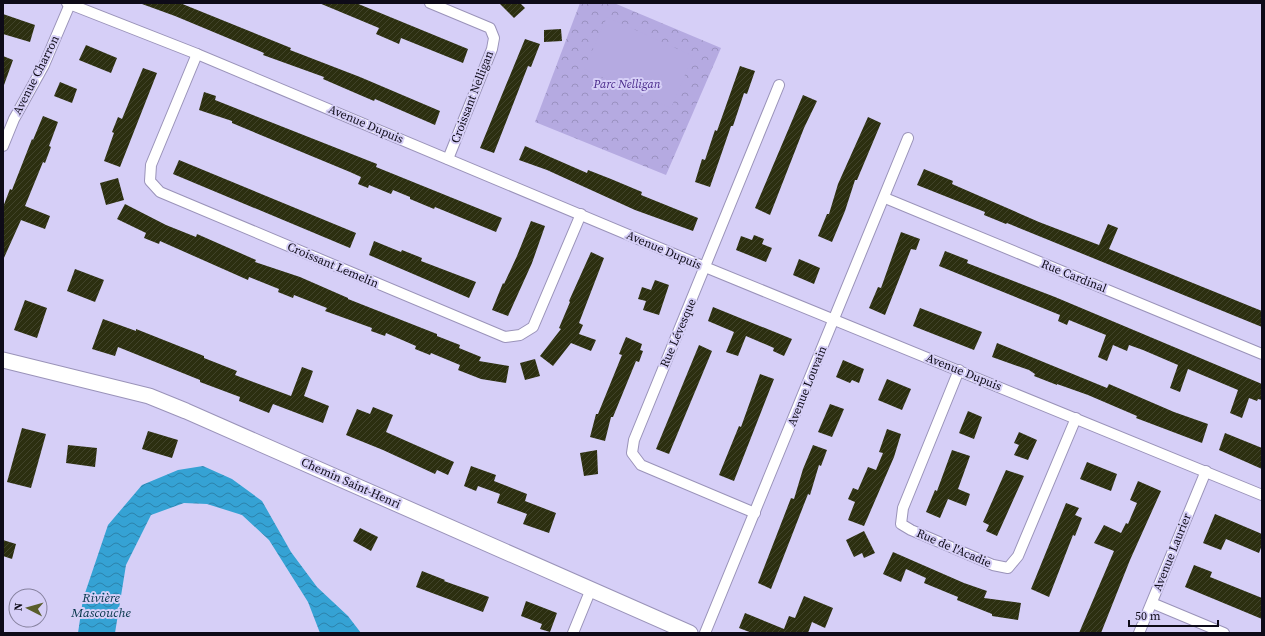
<svg xmlns="http://www.w3.org/2000/svg" width="1265" height="636" font-family="'Source Serif 4',serif">
	<style>
		.park { fill: url(#park-crowns) }
		.pitch { fill: #b5aae1 }
		.water { fill: url(#water-waves) }
		.building { fill: url(#building-hatch) }
		.lines { fill: none; stroke-linecap: round; stroke-linejoin: round }
		.minor-casing { stroke: #9a93b9; stroke-width: 12 }
		.primary-casing { stroke: #9a93b9; stroke-width: 17 }
		.minor { stroke: #fff; stroke-width: 10 }
		.primary { stroke: #fff; stroke-width: 15 }
		.labels { text-anchor: middle; stroke-width: 4; stroke-linejoin: round; paint-order: stroke }
		.street-label { font-size: 12px; fill: #0e0b18; stroke: #d6cff7 }
		.park-label { font-size: 12px; font-style: italic; fill: #49298a; stroke: #d6cff7 }
		.water-label { font-size: 13px; font-style: italic; fill: #023247; stroke: #d6cff7 }
	</style>
	<defs>
		<pattern id="park-crowns" width="20" height="18" patternUnits="userSpaceOnUse"><rect width="20" height="18" fill="#b5aae1"/><path d="M2 6a3 3 0 1 1 6 0M12 15a3 3 0 1 1 6 0" fill="none" stroke="#9a91c0"/></pattern>
		<pattern id="water-waves" width="16" height="10" patternUnits="userSpaceOnUse"><rect width="16" height="10" fill="#35a2d4"/><path d="M0 5q4-4 8 0t8 0" fill="none" stroke="#2b82ab"/></pattern>
		<pattern id="building-hatch" width="6" height="6" patternUnits="userSpaceOnUse"><rect width="6" height="6" fill="#2c2f10"/><path d="M-1 1l2-2M0 6l6-6M5 7l2-2" fill="none" stroke="#41432a"/></pattern>
	</defs>
	<rect width="100%" height="100%" fill="#d6cff7"/>
	<polygon class="park" points="580,3 614,3 721,48 666,175 535,122"/>
	<polygon class="pitch" points="607,17 693,56 671,108 584,69"/>
	<polygon class="water" points="203,466 232,479 262,501 291,552 317,587 348,616 361,633 320,633 308,602 269,540 242,515 207,504 184,503 151,515 126,565 115,633 78,633 83,599 108,525 142,485 178,470"/>
	<g class="building">
		<polygon points="142,3 180,3 291,48 290,50 360,77 440,111 435,125 375,99 374,101 353,92 323,79 324,77 263,55 264,53 175,16 142,4"/>
		<polygon points="319,3 356,3 468,49 463,63 401,38 399,44 376,34 379,28"/>
		<polygon points="499,3 520,3 525,8 514,18"/>
		<polygon points="3,14 35,25 30,42 3,34"/>
		<polygon points="561,29 562,41 544,42 544,30"/>
		<polygon points="525,39 540,44 531,67 528,66 494,153 480,148"/>
		<polygon points="86,45 117,58 111,73 79,60"/>
		<polygon points="3,56 13,60 4,85 3,85"/>
		<polygon points="740,66 755,71 747,94 744,93 733,126 731,126 710,187 695,182 702,159 705,160 715,130 717,131"/>
		<polygon points="143,68 157,73 120,167 104,161 114,133 112,132 118,117 122,119"/>
		<polygon points="60,82 77,89 72,103 54,96"/>
		<polygon points="204,92 216,96 215,100 377,164 376,167 502,218 496,232 435,207 434,209 410,199 410,197 393,190 391,194 369,185 368,188 358,184 361,177 350,172 232,123 232,121 199,110"/>
		<polygon points="803,95 817,101 804,128 770,215 755,208"/>
		<polygon points="43,116 58,122 49,146 51,147 45,163 43,162 25,206 50,216 45,229 21,220 3,260 3,207 10,189 12,190 32,139 33,140"/>
		<polygon points="868,117 881,123 857,180 855,180 845,211 832,242 818,236 827,214 829,214 838,184"/>
		<polygon points="525,146 587,173 588,170 611,179 642,192 641,195 698,218 693,231 635,210 547,170 519,160"/>
		<polygon points="179,160 356,233 350,248 173,174"/>
		<polygon points="924,169 953,181 952,184 1039,222 1099,245 1108,224 1118,228 1109,249 1262,311 1262,327 1007,223 1006,224 984,215 985,212 917,185"/>
		<polygon points="118,178 124,200 106,205 100,183"/>
		<polygon points="125,204 166,225 196,237 197,234 256,260 255,262 300,277 348,298 348,299 437,334 437,336 460,345 459,348 481,357 479,361 509,366 506,383 481,379 458,370 460,365 431,353 430,355 415,349 416,346 386,333 385,336 371,331 372,328 325,311 327,308 294,295 293,298 278,292 279,289 249,277 248,280 160,241 159,244 144,238 146,233 117,219"/>
		<polygon points="531,221 545,226 532,263 508,316 492,310 503,283 504,284 517,256"/>
		<polygon points="901,232 920,239 916,250 911,249 885,315 869,308 878,287 881,288"/>
		<polygon points="754,235 764,239 762,244 772,248 766,262 736,250 741,236 752,240"/>
		<polygon points="374,241 401,252 402,250 422,258 421,261 476,282 469,298 369,255"/>
		<polygon points="945,251 968,260 967,263 1055,297 1262,384 1262,400 1258,399 1257,401 1249,398 1242,418 1230,413 1238,390 1188,369 1180,392 1170,388 1178,365 1143,350 1129,345 1127,351 1113,345 1107,361 1098,357 1106,335 1069,320 1067,325 1058,321 1060,315 939,266"/>
		<polygon points="591,252 604,258 579,323 583,325 579,334 596,340 591,351 571,343 553,366 540,356 561,329 559,328 570,302 569,301"/>
		<polygon points="799,259 820,268 814,284 793,275"/>
		<polygon points="75,269 104,280 95,302 67,291"/>
		<polygon points="655,280 669,285 659,315 643,310 646,301 638,299 642,287 651,290"/>
		<polygon points="25,300 47,308 37,338 14,330"/>
		<polygon points="713,307 792,339 784,356 773,351 774,348 746,336 738,356 726,352 734,332 708,321"/>
		<polygon points="920,308 982,332 974,350 913,326"/>
		<polygon points="103,319 136,331 136,329 204,356 204,358 237,371 235,375 291,396 302,367 313,371 304,396 329,406 323,423 273,404 269,413 239,401 240,397 200,382 200,380 118,347 115,356 92,349"/>
		<polygon points="626,337 642,344 640,350 643,351 639,362 636,361 613,417 611,417 605,441 590,437 596,414 598,414 622,355 619,354"/>
		<polygon points="997,343 1107,388 1109,384 1174,412 1208,424 1202,443 1136,418 1137,416 1088,395 1057,384 1057,385 1034,376 1035,374 1029,370 992,357"/>
		<polygon points="699,345 712,351 669,454 656,449"/>
		<polygon points="535,359 540,376 525,380 520,363"/>
		<polygon points="843,360 864,369 859,383 852,380 850,383 836,377"/>
		<polygon points="760,374 774,379 734,481 719,475 739,426 741,427"/>
		<polygon points="887,379 911,389 902,410 878,400"/>
		<polygon points="830,404 844,409 832,437 818,432"/>
		<polygon points="373,407 393,415 386,432 454,462 448,475 437,470 435,474 383,450 346,435 357,409 370,414"/>
		<polygon points="968,411 982,417 974,439 959,433"/>
		<polygon points="22,428 46,434 31,488 7,482"/>
		<polygon points="887,429 901,434 894,457 864,526 848,520 855,502 848,499 853,488 858,490 868,467 876,470 883,453 879,452"/>
		<polygon points="148,431 178,440 172,458 142,449"/>
		<polygon points="1019,432 1037,440 1028,460 1014,455 1019,445 1014,443"/>
		<polygon points="1225,433 1262,448 1262,469 1219,450"/>
		<polygon points="68,445 97,448 95,467 66,463"/>
		<polygon points="813,445 827,450 821,466 819,465 810,495 808,494 771,589 758,583 791,498 794,499 803,469"/>
		<polygon points="597,450 598,474 584,476 580,453"/>
		<polygon points="952,450 970,456 958,489 970,494 966,506 948,499 940,518 926,512 935,490 937,491"/>
		<polygon points="1087,462 1117,474 1111,491 1080,479"/>
		<polygon points="471,466 496,475 494,481 527,494 525,501 556,513 549,533 523,524 527,514 497,503 500,494 478,486 476,491 464,486"/>
		<polygon points="1006,470 1024,476 997,536 986,531 989,525 983,522"/>
		<polygon points="1138,481 1161,491 1130,560 1101,633 1079,633 1114,551 1094,543 1104,525 1121,533 1126,523 1128,524 1137,503 1130,500"/>
		<polygon points="1066,503 1079,508 1075,515 1082,518 1075,536 1073,535 1049,597 1031,589"/>
		<polygon points="1215,514 1262,534 1262,545 1259,553 1226,539 1221,550 1203,543"/>
		<polygon points="360,528 378,537 371,551 353,541"/>
		<polygon points="864,531 875,553 864,558 862,553 854,557 846,540"/>
		<polygon points="3,540 16,544 12,559 3,556"/>
		<polygon points="893,552 964,583 987,591 984,598 1021,603 1018,620 992,616 992,614 957,600 958,597 924,583 926,578 906,569 901,582 883,574"/>
		<polygon points="1194,565 1212,572 1210,577 1262,598 1262,619 1185,587"/>
		<polygon points="422,571 445,580 444,581 489,597 483,612 416,587"/>
		<polygon points="804,596 833,608 825,628 812,622 808,633 752,633 739,628 745,613 784,629 789,616 795,618"/>
		<polygon points="526,601 557,613 550,632 540,629 542,624 521,616"/>
	</g>
	<g class="lines">
		<defs>
			<g id="minor">
				<polyline points="67,3 197,54 705,267 1262,495"/>
				<polyline points="430,3 490,28 494,38 492,49 448,159"/>
				<polyline points="197,54 151,165 150,181 160,192 505,337 520,335 533,327 581,214"/>
				<polyline points="3,146 14,119 44,65 70,4"/>
				<polyline points="885,198 1262,354"/>
				<polyline points="959,370 903,508 901,524 911,530 993,565 1008,568 1018,556 1076,418"/>
				<polyline points="755,513 641,465 632,453 634,440 779,85"/>
				<polyline points="1152,603 1224,633"/>
				<polyline points="573,633 591,589"/>
				<polyline points="705,633 908,138"/>
				<polyline points="1139,633 1206,471"/>
			</g>
			<polyline id="primary" points="3,360 149,396 186,411 690,633"/>
		</defs>
		<use href="#minor" class="minor-casing"/>
		<use href="#primary" class="primary-casing"/>
		<use href="#minor" class="minor"/>
		<use href="#primary" class="primary"/>
	</g>
	<g class="labels">
		<g class="street-label">
			<text transform="translate(36 75) rotate(-63)" y="4">Avenue Charron</text>
			<text transform="translate(472 97) rotate(-69)" y="4">Croissant Nelligan</text>
			<text transform="translate(366 124) rotate(23)" y="4">Avenue Dupuis</text>
			<text transform="translate(664 250) rotate(23)" y="4">Avenue Dupuis</text>
			<text transform="translate(333 265) rotate(23)" y="4">Croissant Lemelin</text>
			<text transform="translate(1074 276) rotate(22)" y="4">Rue Cardinal</text>
			<text transform="translate(678 333) rotate(-67)" y="4">Rue Lévesque</text>
			<text transform="translate(964 372) rotate(22)" y="4">Avenue Dupuis</text>
			<text transform="translate(807 386) rotate(-68)" y="4">Avenue Louvain</text>
			<text transform="translate(351 483) rotate(24)" y="4">Chemin Saint-Henri</text>
			<text transform="translate(954 548) rotate(23)" y="4">Rue de l'Acadie</text>
			<text transform="translate(1172 552) rotate(-68)" y="4">Avenue Laurier</text>
		</g>
		<g class="park-label">
			<text x="627" y="88">Parc Nelligan</text>
		</g>
		<g class="water-label">
			<text x="101" y="602">Rivière<tspan x="101" dy="15">Mascouche</tspan></text>
		</g>
	</g>
	<rect width="1265" height="636" fill="none" stroke="#0e0b18" stroke-width="8"/>
	<g transform="translate(28 608) rotate(276)"><circle r="19" fill="#d6cff7" stroke="#86819e"/>
	<path d="M0-3L7 15L0 10L-7 15Z" fill="#595d2b"/>
	<text y="-6" font-size="11" font-weight="bold" text-anchor="middle" fill="#0e0b18">N</text>
	</g>
	<path d="M1129 620v6h89v-6" fill="none" stroke="#0e0b18" stroke-width="2"/>
	<text x="1135" y="620" font-size="12" fill="#0e0b18" stroke="#d6cff7" stroke-width="3" paint-order="stroke">50 m</text>
</svg>
